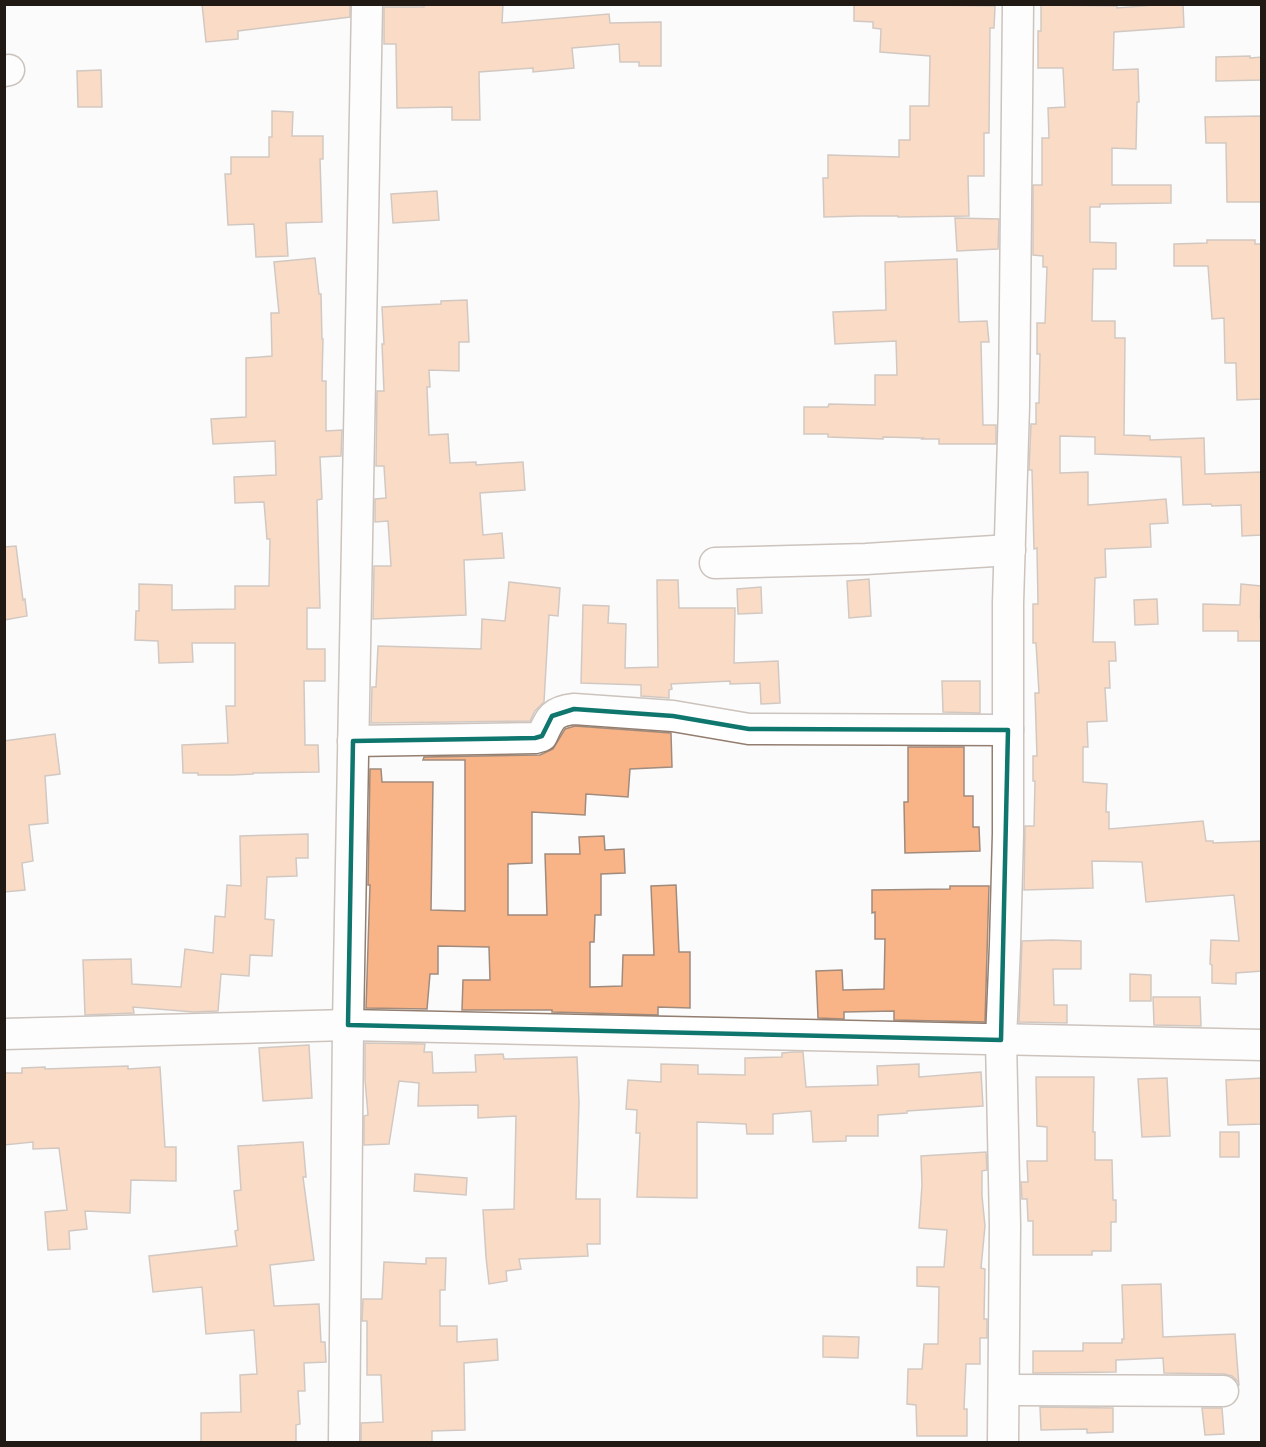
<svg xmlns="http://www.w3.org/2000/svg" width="1266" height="1447" font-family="'Asap Condensed',sans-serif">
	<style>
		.building { fill: #f8b386; stroke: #a18b7d; stroke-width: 1.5 }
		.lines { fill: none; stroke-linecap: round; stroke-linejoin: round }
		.minor-casing { stroke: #937e70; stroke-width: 33 }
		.minor { stroke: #fff; stroke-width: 30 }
		.marked { fill: none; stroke: #0f766e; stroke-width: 4.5; stroke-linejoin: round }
	</style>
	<rect width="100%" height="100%" fill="#fbfbfb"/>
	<g class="building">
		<polygon points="202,4 350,4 350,17 238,31 238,39 206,42"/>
		<polygon points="424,4 503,4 502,23 609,14 610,23 661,22 661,66 639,66 639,62 620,62 619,44 572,48 574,68 533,72 533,68 479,72 480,120 452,120 452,107 397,108 396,44 384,44 384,7 424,7"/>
		<polygon points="854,4 995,6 994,28 990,28 989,133 984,133 984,176 968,176 969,216 898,217 898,216 859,216 824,217 823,178 828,178 828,155 899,157 899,140 910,140 910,106 929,106 930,56 880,52 881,29 873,28 873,22 854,21"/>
		<polygon points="1168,4 1183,4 1184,27 1114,32 1113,70 1138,69 1139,102 1137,102 1136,149 1112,148 1112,185 1171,185 1171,203 1100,204 1100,207 1090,207 1090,242 1116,243 1116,269 1093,269 1092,321 1115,321 1115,338 1125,338 1124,435 1150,436 1150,440 1204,438 1205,474 1262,472 1262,535 1242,536 1241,505 1212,506 1211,504 1183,505 1181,457 1095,454 1095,437 1060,436 1060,473 1088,472 1088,505 1166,499 1168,523 1150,524 1151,547 1105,549 1106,577 1095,578 1093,642 1115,642 1116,661 1109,661 1110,688 1105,688 1107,721 1087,722 1088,747 1083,747 1083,782 1107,784 1106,812 1109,812 1109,829 1203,821 1206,841 1213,841 1213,843 1262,841 1262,971 1236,973 1236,984 1212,983 1212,965 1210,964 1211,940 1239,941 1234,895 1146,902 1142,862 1092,861 1093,888 1024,890 1025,826 1034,826 1035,781 1033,781 1033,756 1037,756 1035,693 1039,693 1036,643 1033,643 1033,604 1038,604 1037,548 1034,549 1032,470 1029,470 1031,424 1036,424 1036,403 1039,403 1040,354 1037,354 1037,323 1045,323 1047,267 1043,267 1043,256 1033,255 1033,185 1042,185 1042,138 1049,138 1048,108 1065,107 1063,68 1038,68 1038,31 1041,31 1041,5 1117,6 1117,8"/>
		<polygon points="1250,56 1250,58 1262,57 1262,80 1216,81 1216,57"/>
		<polygon points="101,70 102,107 78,107 77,71"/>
		<polygon points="272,111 293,112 292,136 323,136 323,159 320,159 322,222 286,223 288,256 256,257 254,224 228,225 225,174 231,174 231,157 269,157 269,137 272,137"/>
		<polygon points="1262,116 1262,202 1227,202 1226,143 1206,143 1205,117"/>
		<polygon points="437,191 439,220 393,223 391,194"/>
		<polygon points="955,218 999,219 998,249 957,251"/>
		<polygon points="1207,240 1255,240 1255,244 1262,244 1262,399 1237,400 1236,363 1225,363 1224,318 1212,319 1208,266 1174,266 1174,244 1207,243"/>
		<polygon points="315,258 319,294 321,294 322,339 323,339 322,381 326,381 326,431 342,430 341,456 320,457 322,499 317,500 320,608 307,608 307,649 325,649 325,681 304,681 305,745 318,745 319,772 253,773 253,774 232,775 198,775 198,773 183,773 182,745 228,743 226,706 235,706 235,643 192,643 193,662 159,663 158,641 135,640 136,611 139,611 139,584 172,585 172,610 235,609 235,586 269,586 270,539 267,539 264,502 235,503 234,477 276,475 275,441 213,444 211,419 246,417 246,358 272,356 271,313 279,313 274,262"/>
		<polygon points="957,259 959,322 987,321 989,342 981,342 983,425 996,425 996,444 939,444 939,439 922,439 923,438 883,437 883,439 828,437 828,434 804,434 804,407 828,407 829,404 875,405 875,375 897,375 896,341 835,344 833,312 886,310 885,262"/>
		<polygon points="467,300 469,342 459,342 459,371 429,370 430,387 427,387 429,435 448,434 450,463 476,462 476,465 523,462 525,490 480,493 483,535 502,533 504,558 464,560 466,615 373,619 374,566 391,566 388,521 375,522 375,499 386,498 384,466 376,466 377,391 384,391 382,344 384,344 382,307 441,304 441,301"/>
		<polygon points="16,546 23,600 25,599 27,616 4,620 4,547"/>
		<polygon points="869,579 871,616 849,618 847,581"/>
		<polygon points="657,580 678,580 679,608 735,608 734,663 778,661 780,703 761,704 760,683 730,684 730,681 671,684 672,689 669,690 669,698 641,696 641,685 581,683 583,605 609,606 608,623 626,624 625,668 658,667"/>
		<polygon points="509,582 560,588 558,616 549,615 544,702 535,711 530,721 371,723 372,687 376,687 378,646 481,649 482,619 505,621"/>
		<polygon points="1241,584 1261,586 1260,618 1262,618 1262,641 1238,641 1238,631 1203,631 1203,604 1240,605"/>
		<polygon points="761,587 762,613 738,614 737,589"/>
		<polygon points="1157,599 1158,624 1135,625 1134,600"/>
		<polygon points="942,681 980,681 980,713 943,712"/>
		<polygon points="575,726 671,733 672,767 630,769 628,797 586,794 585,815 532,812 532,863 508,864 508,915 547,915 545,854 580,854 579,837 604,836 605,850 624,849 625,873 601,874 601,915 595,915 594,942 590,942 590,987 622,986 623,955 654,955 651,886 676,885 679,952 690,952 690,1008 658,1007 658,1015 552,1012 552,1010 462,1010 463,980 490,980 489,947 438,946 438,974 430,974 427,1009 366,1008 370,885 368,885 370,769 381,769 382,782 433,782 431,910 465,911 465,760 423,760 424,757 540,755 553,749 565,729"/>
		<polygon points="55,734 60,774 45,776 48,823 29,825 33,861 22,863 25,890 4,892 4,741"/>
		<polygon points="908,747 964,747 964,796 973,796 973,827 979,827 980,851 905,853 904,802 908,802"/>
		<polygon points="308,834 308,858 296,858 297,876 267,877 265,919 274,920 272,956 250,955 249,976 221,974 218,1011 194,1012 133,1007 134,1013 85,1015 83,960 131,959 132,984 181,987 185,949 213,953 215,916 225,917 227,885 241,886 240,836"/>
		<polygon points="950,886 989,886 985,1022 894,1020 894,1011 844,1012 844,1019 818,1018 816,971 842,970 843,990 884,989 885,939 875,939 875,912 872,913 872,890 950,889"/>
		<polygon points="1052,940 1081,941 1081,969 1053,969 1054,1005 1067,1005 1067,1023 1019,1022 1022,941"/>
		<polygon points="1130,974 1151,975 1151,1001 1130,1001"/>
		<polygon points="1153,997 1200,997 1201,1026 1154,1025"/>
		<polygon points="365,1043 425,1044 424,1052 432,1052 433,1073 476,1072 475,1055 503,1054 504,1059 577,1057 579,1103 576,1199 600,1199 600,1244 587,1244 588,1256 519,1259 521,1269 506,1271 507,1281 489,1284 486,1257 483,1210 514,1209 516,1116 478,1118 478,1105 418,1106 419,1083 399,1081 389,1144 364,1145 364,1116 368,1115 365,1080"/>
		<polygon points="309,1045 312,1098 263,1101 259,1048"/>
		<polygon points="793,1052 803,1052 806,1087 878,1085 877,1066 919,1064 919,1077 981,1072 983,1106 907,1111 907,1113 878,1115 878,1136 846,1136 846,1141 813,1142 811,1111 773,1114 773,1134 747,1134 746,1124 697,1122 697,1198 637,1197 640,1133 636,1133 637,1110 626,1109 628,1080 661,1082 661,1064 698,1065 698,1074 745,1075 745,1058 782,1057 782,1053"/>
		<polygon points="128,1066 128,1069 160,1067 165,1147 176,1147 176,1181 131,1180 130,1213 85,1211 87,1229 69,1231 70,1249 48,1250 45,1212 67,1210 59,1148 33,1149 33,1142 4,1145 4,1073 22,1073 22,1068 45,1067 45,1069"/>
		<polygon points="1036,1077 1094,1077 1093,1132 1095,1132 1095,1160 1112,1160 1113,1200 1116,1200 1116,1222 1111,1222 1111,1251 1092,1251 1092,1255 1033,1255 1033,1221 1028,1221 1027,1199 1022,1199 1021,1182 1028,1182 1027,1161 1047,1161 1047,1127 1037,1126"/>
		<polygon points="1167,1078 1170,1136 1142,1137 1138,1079"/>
		<polygon points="1262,1078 1262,1124 1228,1125 1226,1080"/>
		<rect x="1220" y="1132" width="19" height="25"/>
		<polygon points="303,1142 306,1177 303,1177 314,1260 270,1265 274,1306 319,1304 321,1342 325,1342 326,1362 304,1363 305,1391 298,1391 300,1424 296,1425 296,1443 201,1443 201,1413 241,1412 240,1375 257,1374 254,1330 206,1334 202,1287 153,1292 149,1256 237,1246 235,1231 238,1230 234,1191 241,1190 238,1146"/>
		<polygon points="986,1152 987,1170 982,1171 982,1196 985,1226 981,1268 985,1269 984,1319 987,1319 987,1338 980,1338 980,1364 966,1364 964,1409 967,1409 967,1436 917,1436 916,1405 907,1404 908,1369 922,1369 924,1344 938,1344 939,1287 917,1286 917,1267 944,1267 947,1230 919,1228 922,1185 921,1156"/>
		<polygon points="415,1174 467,1178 466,1195 414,1191"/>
		<polygon points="426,1258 446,1258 445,1290 440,1290 440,1326 457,1326 457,1342 497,1339 498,1360 464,1363 465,1430 432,1431 432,1442 361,1443 361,1423 383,1422 381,1375 367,1375 367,1321 362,1321 363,1299 382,1299 384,1262 426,1264"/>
		<polygon points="1161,1284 1163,1337 1235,1334 1239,1386 1238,1382 1232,1376 1224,1374 1164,1373 1163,1358 1116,1360 1116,1372 1033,1373 1033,1351 1083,1351 1083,1343 1122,1343 1122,1339 1124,1339 1122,1285"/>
		<polygon points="823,1336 859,1337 858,1358 823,1357"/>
		<polygon points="1040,1407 1113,1408 1113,1432 1087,1433 1087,1429 1041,1430"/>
		<polygon points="1202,1408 1222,1408 1224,1434 1205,1435"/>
	</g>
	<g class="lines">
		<defs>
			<g id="minor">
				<polyline points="4,71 9,70"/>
				<polyline points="715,563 866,559 1010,550"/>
				<path d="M353,741L535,738L542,736C550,718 553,711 574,709L673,716L749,729L1008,730"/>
				<polyline points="4,1034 348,1025 1262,1045"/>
				<polyline points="1004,1390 1223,1391"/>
				<polyline points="344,1442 348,1025 367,4"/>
				<polyline points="1003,1442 1005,1225 1001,1040 1005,945 1008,834 1008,603 1014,406 1018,4"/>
			</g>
		</defs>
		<use href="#minor" class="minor-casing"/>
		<use href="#minor" class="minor"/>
	</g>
	<path d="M0 0H1266V1447H0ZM574,709L673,716L749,729L1008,730L1001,1040L348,1025L353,741L535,738L542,736L552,716Z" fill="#fbfbfb" fill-opacity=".55" fill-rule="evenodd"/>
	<path class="marked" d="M574,709L673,716L749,729L1008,730L1001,1040L348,1025L353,741L535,738L542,736L552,716Z"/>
	<rect width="1266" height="1447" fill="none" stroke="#211914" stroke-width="12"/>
</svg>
